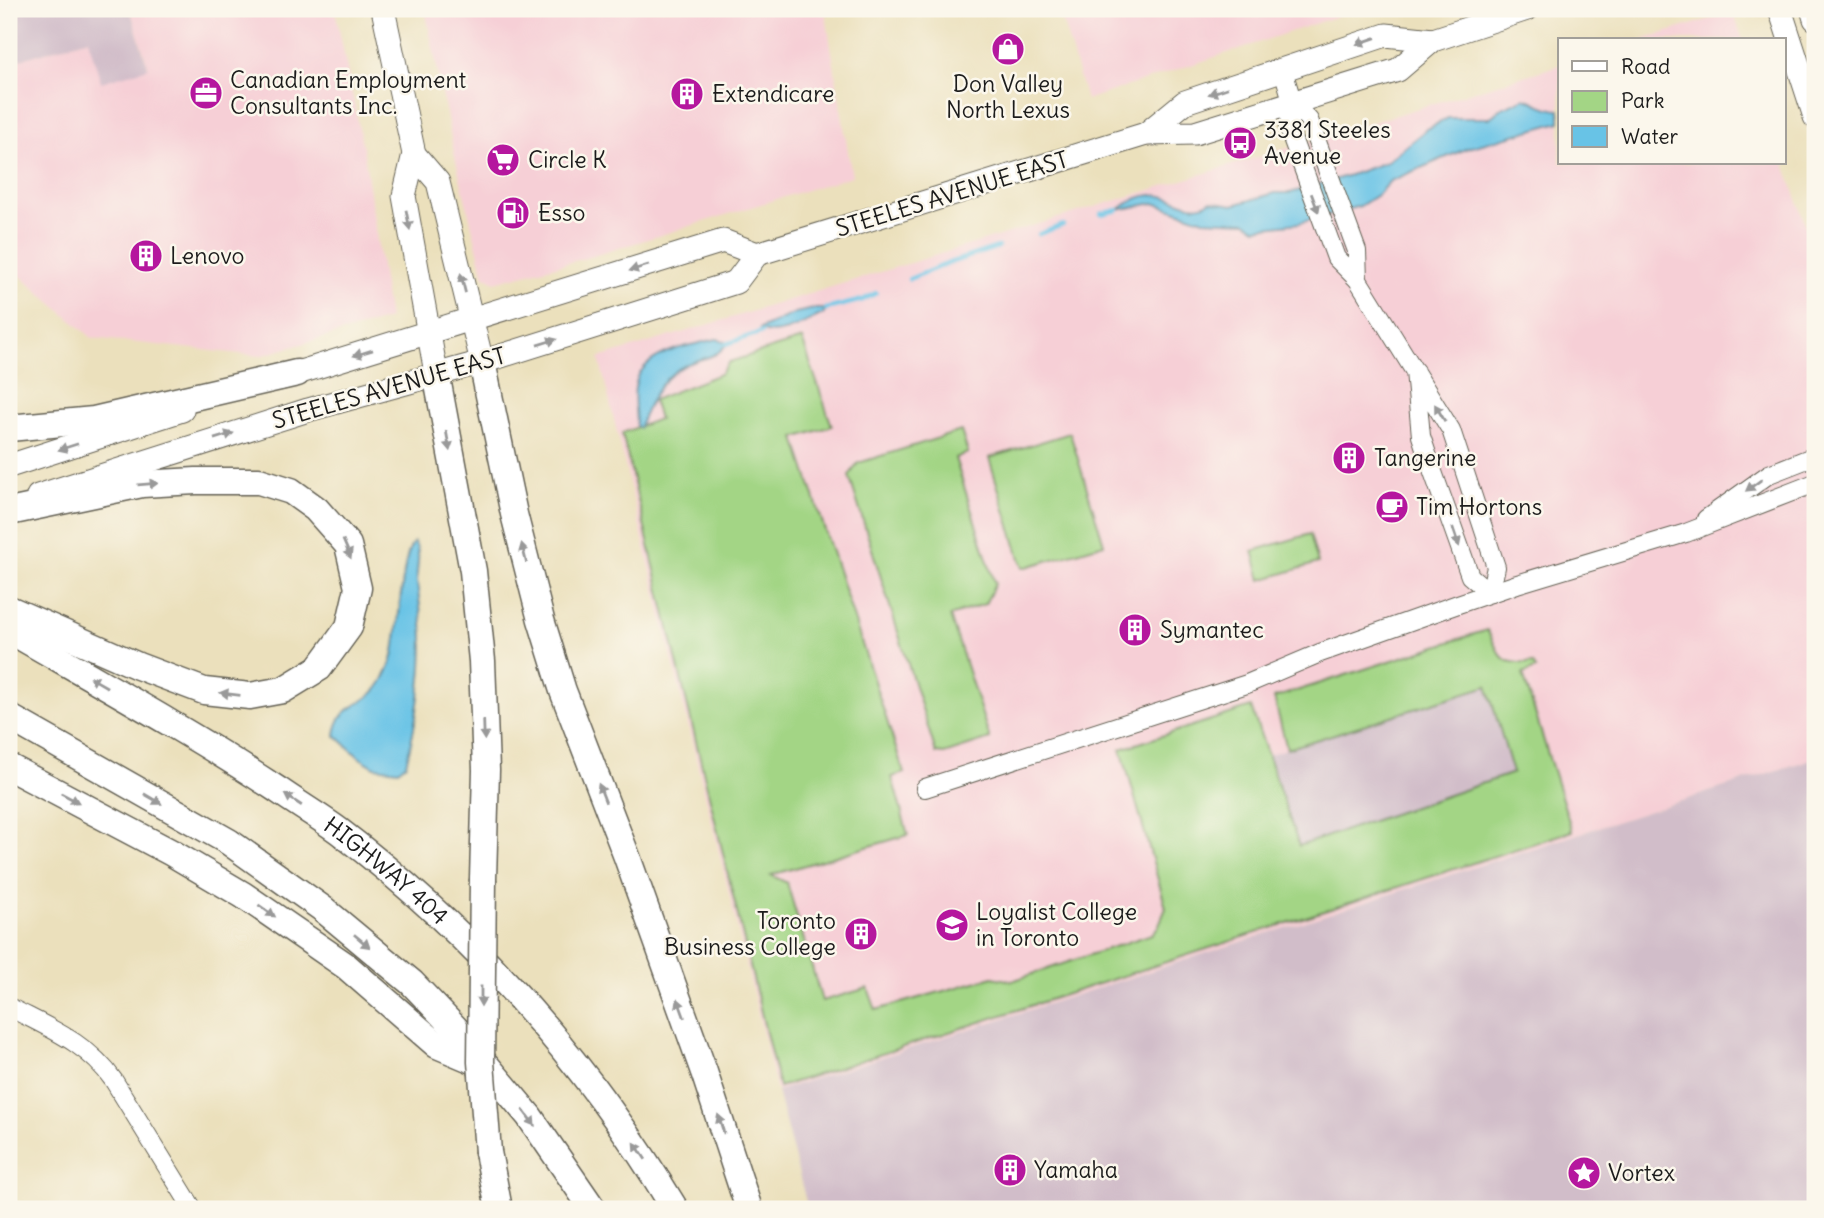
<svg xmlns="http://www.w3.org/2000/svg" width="1824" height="1218" font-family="Delius,sans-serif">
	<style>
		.built { fill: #f6cfd6 }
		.industrial { fill: #d1bdc9 }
		.green { fill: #a3d585; stroke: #607850; stroke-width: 2 }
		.water { fill: #68c3e6; stroke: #427081; stroke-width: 2 }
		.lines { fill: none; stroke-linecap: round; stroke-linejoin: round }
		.stream { stroke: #68c3e6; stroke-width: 4.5 }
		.minor-casing { stroke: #646154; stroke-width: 20 }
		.major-casing { stroke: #646154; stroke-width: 25 }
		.highway-casing { stroke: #646154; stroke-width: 29 }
		.minor { stroke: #fff; stroke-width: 18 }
		.major { stroke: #fff; stroke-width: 23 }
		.highway { stroke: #fff; stroke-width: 26 }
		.highway-bridge-casing { stroke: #646154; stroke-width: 29; stroke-linecap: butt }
		.highway-bridge { stroke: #fff; stroke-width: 26 }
		.oneway { fill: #999 }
		.labels { text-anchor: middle; stroke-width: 5; stroke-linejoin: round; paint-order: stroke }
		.poi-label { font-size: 23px; fill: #1c1c1c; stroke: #fbf7ec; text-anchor: start }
		.street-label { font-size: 23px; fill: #1c1c1c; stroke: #fbf7ec }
	</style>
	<rect width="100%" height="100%" fill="#fbf7ec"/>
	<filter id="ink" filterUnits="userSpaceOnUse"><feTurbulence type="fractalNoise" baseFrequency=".0143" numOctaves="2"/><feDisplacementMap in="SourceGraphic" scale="14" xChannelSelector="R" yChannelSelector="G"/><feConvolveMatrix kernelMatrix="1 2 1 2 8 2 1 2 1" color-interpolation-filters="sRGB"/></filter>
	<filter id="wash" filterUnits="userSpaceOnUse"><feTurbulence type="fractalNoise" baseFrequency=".00686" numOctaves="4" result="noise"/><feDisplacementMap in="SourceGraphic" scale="28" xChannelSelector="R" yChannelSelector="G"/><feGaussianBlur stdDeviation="1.57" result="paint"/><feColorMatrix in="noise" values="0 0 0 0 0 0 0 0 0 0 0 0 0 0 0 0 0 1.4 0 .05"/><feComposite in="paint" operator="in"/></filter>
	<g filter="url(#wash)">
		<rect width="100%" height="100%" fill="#ebe0bc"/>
		<g class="built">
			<polygon points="130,9 335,9 364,153 389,319 260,356 92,338 9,266 9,63 88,39 148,67"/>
			<polygon points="425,9 825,9 852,176 590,257 495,282 484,276 454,153"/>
			<polygon points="1059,9 1359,9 1086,100"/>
			<polygon points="1733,12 1743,40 1641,40"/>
			<polygon points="1560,65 1560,163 1784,163 1784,161 1815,253 1815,758 777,1091 599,358"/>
		</g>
		<g class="industrial">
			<polygon points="9,9 130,9 148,68 101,82 88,39 9,63"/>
			<polygon points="1487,685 1514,773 1299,846 1267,755"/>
			<polygon points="1815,758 1815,1209 808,1209 777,1091"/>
		</g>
		<g class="green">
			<path d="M802,339L832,426L795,438L904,773L892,777L908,835L771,875L787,883L822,1001L868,988L876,1010L993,977L1012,981L1152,934L1158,927L1166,908L1121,749L1251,707L1299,846L1513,773L1487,686L1287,749L1274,698L1487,630C1502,655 1497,665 1533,663L1536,669L1523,674L1572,831L779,1087L622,433L659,419L653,400L720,374L729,362Z"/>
			<polygon points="961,431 968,453 955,458 995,584 985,604 950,616 990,739 944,754 936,753 849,476 858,463"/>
			<polygon points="1070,433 1104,544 1023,568 989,458"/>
			<polygon points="1310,534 1318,563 1261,580 1253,551"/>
		</g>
		<g class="water">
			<path d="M1524,98C1537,102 1546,110 1560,110V122L1468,148L1390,181L1377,195L1360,206L1299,223L1256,228L1246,222L1204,220L1154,203L1118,210C1164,172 1184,220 1210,201L1233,205L1275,193H1290L1350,175L1386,162L1427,129L1448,118H1490L1500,109Z"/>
			<path d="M814,309H826L823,314C807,321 776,341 760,329L795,313Z"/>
			<path d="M717,339L724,341L726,345C717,357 706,357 693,362C663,372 649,401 639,428L636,426C636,414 633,399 635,387C640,351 690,346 717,339Z"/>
			<path d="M414,542C422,553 416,567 417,579C418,599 423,619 423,639C423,681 416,724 406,764L398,770L375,767L360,758L335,735C338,708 356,708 373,693C381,686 389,670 392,660C400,635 400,556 414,542Z"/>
		</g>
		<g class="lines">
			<g class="stream">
				<polyline points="1101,214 1118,210"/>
				<polyline points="1039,234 1063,225"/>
				<polyline points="909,279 949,263 998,247"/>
				<polyline points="826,309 863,300 876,293"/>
				<polyline points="726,344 762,332"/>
			</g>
		</g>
	</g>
	<g filter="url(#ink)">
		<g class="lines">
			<defs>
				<g id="minor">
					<polyline points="1283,70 1293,104 1309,120 1357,251 1358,280"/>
					<polyline points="1293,104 1288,127 1336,258 1358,280 1451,430 1496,567 1490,593 1470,576 1433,472 1421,436 1415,371"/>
					<polyline points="1706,519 1769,474 1815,456"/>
					<polyline points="925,788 1247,684 1320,653 1458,604 1517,584 1686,533 1815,483"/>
					<path d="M9,1007C49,1028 88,1043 114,1081L193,1209"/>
				</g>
				<g id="major">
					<polyline points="383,9 414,154 404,196 436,373"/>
					<polyline points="1780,9 1815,117"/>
					<polyline points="1812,9 1815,19"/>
					<polyline points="1146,134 1185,102 1386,35 1433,40"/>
					<polyline points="414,154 438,182 482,362"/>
					<polyline points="281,378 723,241 757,254"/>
					<polyline points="9,466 182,410"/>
					<polyline points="38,496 308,410 482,362 736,282 757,254 1146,134 1195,133 1398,70 1433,40 1527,9"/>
				</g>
				<g id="highway">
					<polyline points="482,362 514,514 541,620 563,691 627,857 704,1072 749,1209"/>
					<polyline points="436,373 473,571 482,661 486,770 483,879"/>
					<polyline points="9,428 94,420 297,373"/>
					<polyline points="9,512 142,484 196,481 259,481 291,491 316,509 348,545 358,588 349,627 319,668 283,690 250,696 204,691 138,666 9,609"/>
					<path id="s1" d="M9,630C99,682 191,733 278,790C298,804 320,817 339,831C476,935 587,1063 675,1209"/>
					<polyline points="9,717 229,842 323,909 412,983 455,1028 529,1116 593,1209"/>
					<polyline points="9,767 172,853 243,895 346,966 437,1045 482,1064"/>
					<polyline points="488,1152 499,1209"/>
				</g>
			</defs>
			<use href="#minor" class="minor-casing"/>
			<use href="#major" class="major-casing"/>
			<use href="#highway" class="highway-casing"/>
			<use href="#minor" class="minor"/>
			<use href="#major" class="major"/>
			<use href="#highway" class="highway"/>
			<defs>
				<polyline id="highway-bridge" points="483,879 481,1062 488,1152"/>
			</defs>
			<use href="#highway-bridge" class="highway-bridge-casing"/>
			<use href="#highway-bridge" class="highway-bridge"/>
		</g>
		<defs><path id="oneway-solid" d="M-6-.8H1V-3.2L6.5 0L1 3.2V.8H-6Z" transform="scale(1.75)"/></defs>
		<g class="oneway">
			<use href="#oneway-solid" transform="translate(1366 41) rotate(161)"/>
			<use href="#oneway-solid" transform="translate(1218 91) rotate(161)"/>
			<use href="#oneway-solid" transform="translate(1315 203) rotate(69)"/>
			<use href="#oneway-solid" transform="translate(408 220) rotate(79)"/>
			<use href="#oneway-solid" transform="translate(639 268) rotate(163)"/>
			<use href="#oneway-solid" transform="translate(463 283) rotate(-104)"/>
			<use href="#oneway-solid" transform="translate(547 342) rotate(-17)"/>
			<use href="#oneway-solid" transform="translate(363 353) rotate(163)"/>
			<use href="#oneway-solid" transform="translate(1440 413) rotate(-121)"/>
			<use href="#oneway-solid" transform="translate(224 436) rotate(-17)"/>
			<use href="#oneway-solid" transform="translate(448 441) rotate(80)"/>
			<use href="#oneway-solid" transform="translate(68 447) rotate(162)"/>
			<use href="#oneway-solid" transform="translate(148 484) rotate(-5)"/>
			<use href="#oneway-solid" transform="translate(1754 485) rotate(144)"/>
			<use href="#oneway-solid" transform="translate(1456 537) rotate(71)"/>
			<use href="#oneway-solid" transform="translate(347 549) rotate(67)"/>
			<use href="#oneway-solid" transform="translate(524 553) rotate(-104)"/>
			<use href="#oneway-solid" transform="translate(98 682) rotate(-150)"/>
			<use href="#oneway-solid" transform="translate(230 694) rotate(-173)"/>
			<use href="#oneway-solid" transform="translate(484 730) rotate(88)"/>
			<use href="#oneway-solid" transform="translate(602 793) rotate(-111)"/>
			<use href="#oneway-solid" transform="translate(70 798) rotate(28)"/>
			<use href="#oneway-solid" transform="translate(153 799) rotate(30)"/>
			<use href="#oneway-solid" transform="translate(293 800) rotate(-147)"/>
			<use href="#oneway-solid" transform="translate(267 911) rotate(35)"/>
			<use href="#oneway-solid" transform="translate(362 941) rotate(40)"/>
			<use href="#oneway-solid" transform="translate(481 996) rotate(90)"/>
			<use href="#oneway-solid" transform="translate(681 1008) rotate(-110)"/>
			<use href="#oneway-solid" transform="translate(529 1118) rotate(53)"/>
			<use href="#oneway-solid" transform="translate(721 1124) rotate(-108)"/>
			<use href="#oneway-solid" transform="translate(640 1151) rotate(-124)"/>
		</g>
	</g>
	<defs>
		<symbol id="shop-disc" viewBox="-11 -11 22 22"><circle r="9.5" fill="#b5179e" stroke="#fbf7ec"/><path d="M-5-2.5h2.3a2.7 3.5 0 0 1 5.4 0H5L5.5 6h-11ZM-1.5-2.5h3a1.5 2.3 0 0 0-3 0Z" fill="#fff"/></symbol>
		<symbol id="office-disc" viewBox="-11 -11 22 22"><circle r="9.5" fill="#b5179e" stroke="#fbf7ec"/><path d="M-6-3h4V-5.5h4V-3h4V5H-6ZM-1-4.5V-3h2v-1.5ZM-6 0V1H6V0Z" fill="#fff"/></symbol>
		<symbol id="building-disc" viewBox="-11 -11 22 22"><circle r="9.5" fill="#b5179e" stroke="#fbf7ec"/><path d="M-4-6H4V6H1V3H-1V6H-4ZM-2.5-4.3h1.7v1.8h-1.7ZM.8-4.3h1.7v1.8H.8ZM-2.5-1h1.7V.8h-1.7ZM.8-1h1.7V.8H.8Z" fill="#fff"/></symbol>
		<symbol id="bus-disc" viewBox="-11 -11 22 22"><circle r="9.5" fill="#b5179e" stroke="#fbf7ec"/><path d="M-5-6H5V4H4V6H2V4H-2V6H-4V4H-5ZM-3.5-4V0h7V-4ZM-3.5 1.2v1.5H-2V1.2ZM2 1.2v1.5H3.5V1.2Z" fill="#fff"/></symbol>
		<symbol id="supermarket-disc" viewBox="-11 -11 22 22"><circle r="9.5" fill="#b5179e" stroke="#fbf7ec"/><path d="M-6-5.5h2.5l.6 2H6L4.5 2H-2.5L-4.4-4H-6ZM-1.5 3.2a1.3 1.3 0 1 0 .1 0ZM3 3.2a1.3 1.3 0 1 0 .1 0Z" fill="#fff"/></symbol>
		<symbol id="fuel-disc" viewBox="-11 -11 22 22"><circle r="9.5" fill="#b5179e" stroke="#fbf7ec"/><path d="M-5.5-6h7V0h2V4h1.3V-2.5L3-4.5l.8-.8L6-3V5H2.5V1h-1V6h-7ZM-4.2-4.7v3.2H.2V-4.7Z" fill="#fff"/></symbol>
		<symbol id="cafe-disc" viewBox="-11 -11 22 22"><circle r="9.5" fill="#b5179e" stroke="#fbf7ec"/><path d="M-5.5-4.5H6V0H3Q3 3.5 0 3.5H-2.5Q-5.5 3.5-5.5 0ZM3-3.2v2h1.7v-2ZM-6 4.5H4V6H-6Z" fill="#fff"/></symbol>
		<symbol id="university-disc" viewBox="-11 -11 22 22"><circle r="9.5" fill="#b5179e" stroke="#fbf7ec"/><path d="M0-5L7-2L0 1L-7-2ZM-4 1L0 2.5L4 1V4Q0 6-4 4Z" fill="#fff"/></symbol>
		<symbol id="sight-disc" viewBox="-11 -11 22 22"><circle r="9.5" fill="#b5179e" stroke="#fbf7ec"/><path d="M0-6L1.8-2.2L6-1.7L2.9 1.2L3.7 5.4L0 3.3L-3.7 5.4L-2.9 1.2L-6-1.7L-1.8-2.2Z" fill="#fff"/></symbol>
	</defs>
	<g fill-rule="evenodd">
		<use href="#shop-disc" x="989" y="30" width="38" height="38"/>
		<use href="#office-disc" x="187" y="74" width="38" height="38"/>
		<use href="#building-disc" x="668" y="75" width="38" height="38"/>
		<use href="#bus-disc" x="1221" y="124" width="38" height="38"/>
		<use href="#supermarket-disc" x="484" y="141" width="38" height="38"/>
		<use href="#fuel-disc" x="494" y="194" width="38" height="38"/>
		<use href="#building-disc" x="127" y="237" width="38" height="38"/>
		<use href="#building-disc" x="1330" y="439" width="38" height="38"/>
		<use href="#cafe-disc" x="1373" y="488" width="38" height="38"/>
		<use href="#building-disc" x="1116" y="611" width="38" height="38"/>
		<use href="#university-disc" x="933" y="906" width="38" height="38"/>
		<use href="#building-disc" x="842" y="915" width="38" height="38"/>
		<use href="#building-disc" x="991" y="1151" width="38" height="38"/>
		<use href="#sight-disc" x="1565" y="1154" width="38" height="38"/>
	</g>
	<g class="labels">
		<g class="poi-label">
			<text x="230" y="88">Canadian Employment<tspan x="230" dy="26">Consultants Inc.</tspan></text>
			<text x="1008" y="92" text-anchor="middle">Don Valley<tspan x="1008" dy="26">North Lexus</tspan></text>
			<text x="712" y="102">Extendicare</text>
			<text x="1264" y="138">3381 Steeles<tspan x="1264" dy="26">Avenue</tspan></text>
			<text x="528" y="168">Circle K</text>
			<text x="538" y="221">Esso</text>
			<text x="170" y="264">Lenovo</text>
			<text x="1374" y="466">Tangerine</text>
			<text x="1416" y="515">Tim Hortons</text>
			<text x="1160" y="638">Symantec</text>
			<text x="976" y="920">Loyalist College<tspan x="976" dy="26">in Toronto</tspan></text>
			<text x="836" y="929" text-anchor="end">Toronto<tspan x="836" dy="26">Business College</tspan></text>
			<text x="1034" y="1178">Yamaha</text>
			<text x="1608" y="1181">Vortex</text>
		</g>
		<g class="street-label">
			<text transform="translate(952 194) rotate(-17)" y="8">STEELES AVENUE EAST</text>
			<text transform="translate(389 388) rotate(-16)" y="8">STEELES AVENUE EAST</text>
			<text dy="8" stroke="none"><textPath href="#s1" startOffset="448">HIGHWAY 404</textPath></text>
		</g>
	</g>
	<rect width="1824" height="1218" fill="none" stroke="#fbf7ec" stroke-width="35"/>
	<rect x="1558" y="38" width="228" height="126" fill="#fbf7ec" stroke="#a29f99" stroke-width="2"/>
	<rect x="1572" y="61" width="35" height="10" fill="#ffffff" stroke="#a29f99" stroke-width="2"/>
	<text x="1621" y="74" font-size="21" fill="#1c1c1c">Road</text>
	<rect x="1572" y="91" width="35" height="21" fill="#a3d585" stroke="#a29f99" stroke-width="2"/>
	<text x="1621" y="108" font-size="21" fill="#1c1c1c">Park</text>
	<rect x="1572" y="126" width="35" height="21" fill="#68c3e6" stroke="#a29f99" stroke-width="2"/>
	<text x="1621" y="144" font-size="21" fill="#1c1c1c">Water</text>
</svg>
